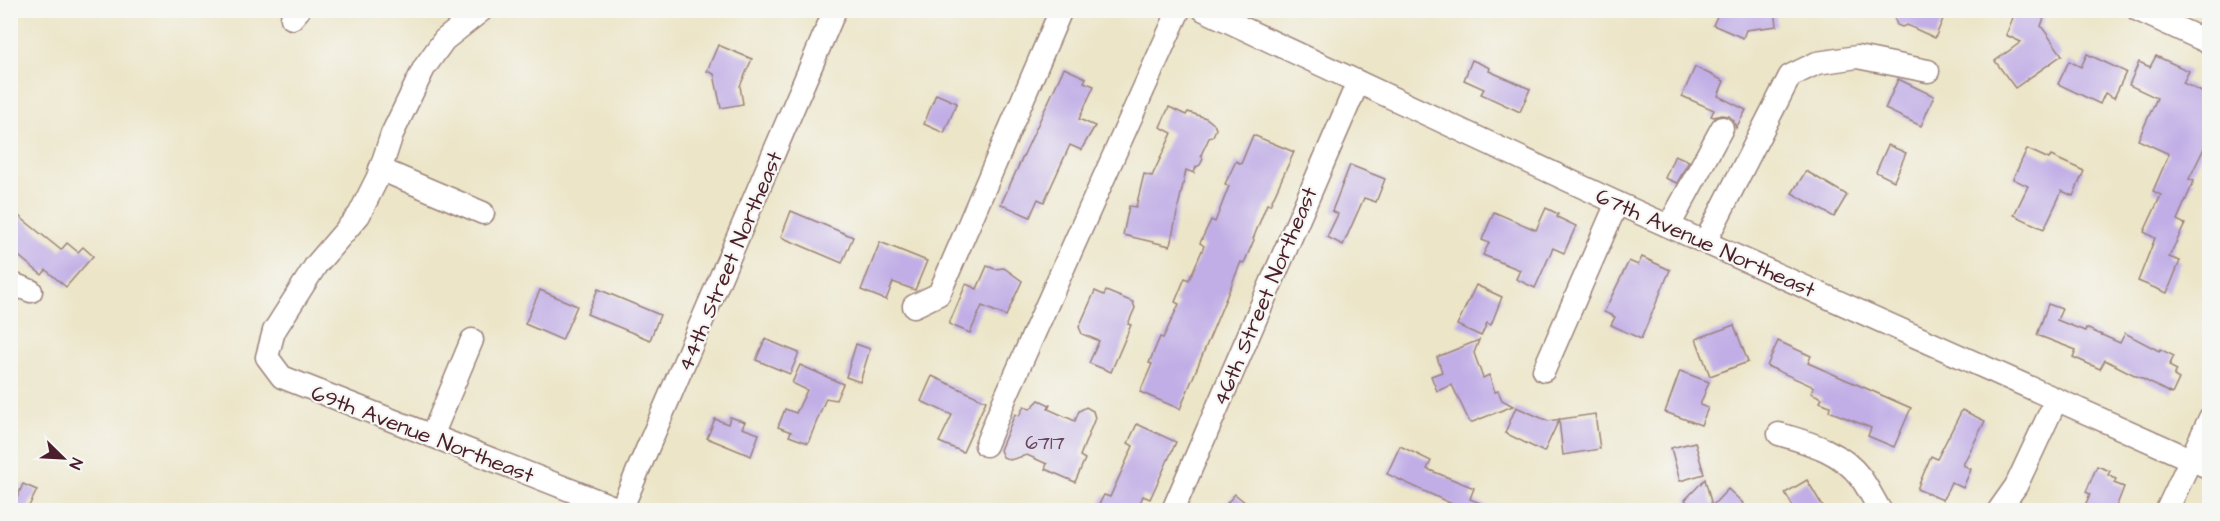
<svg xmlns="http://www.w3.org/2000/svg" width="2220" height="521" font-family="'Architects Daughter',sans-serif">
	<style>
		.building { fill: #c1aee6 }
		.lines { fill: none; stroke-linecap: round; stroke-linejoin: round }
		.minor-casing { stroke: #9b827a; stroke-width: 25 }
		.minor { stroke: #fff; stroke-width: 22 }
		.labels { text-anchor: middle; stroke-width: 4.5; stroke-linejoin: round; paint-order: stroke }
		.number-label { font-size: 20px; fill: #68435a }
		.street-label { font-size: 22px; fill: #4a1f2b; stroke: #f6f6f2 }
	</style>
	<rect width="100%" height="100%" fill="#f6f6f2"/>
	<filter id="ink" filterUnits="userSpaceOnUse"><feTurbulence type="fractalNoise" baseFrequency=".0167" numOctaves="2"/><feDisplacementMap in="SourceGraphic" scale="12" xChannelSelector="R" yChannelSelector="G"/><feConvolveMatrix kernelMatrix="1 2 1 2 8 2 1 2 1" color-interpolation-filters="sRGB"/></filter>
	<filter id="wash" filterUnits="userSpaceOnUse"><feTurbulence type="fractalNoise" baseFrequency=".008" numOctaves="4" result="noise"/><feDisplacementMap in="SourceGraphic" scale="24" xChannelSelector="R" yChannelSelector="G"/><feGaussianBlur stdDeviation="1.35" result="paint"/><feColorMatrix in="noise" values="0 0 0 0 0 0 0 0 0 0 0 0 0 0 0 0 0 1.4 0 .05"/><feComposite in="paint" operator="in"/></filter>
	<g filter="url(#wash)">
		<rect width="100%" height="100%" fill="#ece5c8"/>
		<g id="blocks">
			<g class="building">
				<polygon points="1720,10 1775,10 1777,26 1746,30 1743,38 1713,25"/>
				<polygon points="1891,10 1923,10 1943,19 1935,38 1907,25 1902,27 1897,25"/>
				<polygon points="2016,10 2047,10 2041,26 2062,55 2015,88 1995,61 2021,42 2006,35"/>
				<polygon points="718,45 752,59 740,86 743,104 721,108 714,74 707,71"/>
				<polygon points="2087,54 2126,72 2114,98 2105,93 2100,104 2058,84 2069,61 2081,67"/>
				<polygon points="2156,56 2189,71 2183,83 2210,96 2210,136 2189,179 2194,181 2177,220 2185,224 2169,257 2180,261 2167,293 2138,281 2155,238 2144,232 2161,195 2153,191 2169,154 2138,140 2157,98 2129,85 2139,62 2150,67"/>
				<polygon points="1472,60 1490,68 1489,71 1530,89 1520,112 1481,94 1484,89 1464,80"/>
				<polygon points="1695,67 1724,81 1718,96 1746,110 1736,128 1734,121 1729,116 1721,115 1714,117 1711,116 1714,110 1682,96"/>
				<polygon points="1064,68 1086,78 1084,82 1094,86 1079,119 1095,126 1081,150 1070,145 1044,202 1038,199 1030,217 1001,204"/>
				<polygon points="1898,79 1934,96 1921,126 1885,109"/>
				<polygon points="936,94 957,103 944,133 924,124"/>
				<polygon points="1169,107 1186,115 1188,112 1206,118 1214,124 1216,129 1213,136 1209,138 1201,155 1203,159 1200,165 1196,167 1194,173 1186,170 1170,246 1123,235 1129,206 1136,207 1144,174 1152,176 1172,133 1160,127"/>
				<polygon points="1253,135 1294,152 1270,205 1267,204 1253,239 1254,240 1244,263 1241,262 1180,409 1140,392 1152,364 1149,363 1160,337 1163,338 1179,304 1175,302 1185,278 1189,280 1204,246 1200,243 1211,220 1215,222 1229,186 1225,184 1236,161 1241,164"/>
				<polygon points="1888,145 1906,153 1894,181 1876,172"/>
				<polygon points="2027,149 2049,159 2051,156 2084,171 2073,196 2062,191 2044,229 2014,215 2028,186 2013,179"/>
				<polygon points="1675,155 1689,161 1677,183 1665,178"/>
				<polygon points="1350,165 1385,179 1376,202 1364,198 1343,245 1327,237 1338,214 1332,211"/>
				<polygon points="1806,171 1847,195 1834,217 1792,193"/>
				<polygon points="1546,208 1558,214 1557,217 1576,226 1564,253 1553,248 1535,288 1516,279 1520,270 1483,255 1489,243 1482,240 1494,212 1536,230"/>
				<polygon points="10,209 61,250 67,243 78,252 83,247 93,256 66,287 46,270 42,275 10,249"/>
				<polygon points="791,211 853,237 842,263 781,237"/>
				<polygon points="880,242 927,261 915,290 893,282 886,300 861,290"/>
				<polygon points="1642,257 1670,270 1641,339 1611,325 1615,317 1604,312 1629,261 1638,265"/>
				<polygon points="987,266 995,269 1004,268 1022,281 1006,316 982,306 970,333 949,324 966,284 977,289"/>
				<polygon points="1476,285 1502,297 1491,325 1487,323 1481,336 1457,325"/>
				<polygon points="598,289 660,315 650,340 587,314"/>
				<polygon points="540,290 577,306 562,340 525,324"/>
				<polygon points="1095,291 1104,295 1106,291 1133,302 1135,308 1128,324 1131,325 1111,372 1089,363 1099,341 1082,334 1079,327"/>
				<polygon points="2048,304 2062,309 2057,320 2085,331 2086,328 2120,343 2125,333 2159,351 2160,349 2174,356 2169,366 2177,370 2174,376 2179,379 2172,394 2105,360 2100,369 2073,357 2076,350 2037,335"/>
				<polygon points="1734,325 1748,362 1710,376 1696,339"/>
				<polygon points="765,339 799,353 790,374 756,360"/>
				<polygon points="1479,340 1474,353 1483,378 1489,375 1495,392 1498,391 1502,400 1513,406 1470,423 1452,385 1437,391 1431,376 1442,372 1437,357"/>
				<polygon points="1778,341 1811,356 1808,363 1911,408 1894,447 1868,436 1871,428 1829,411 1830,406 1820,402 1822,398 1811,393 1814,387 1767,366"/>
				<polygon points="856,344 870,349 860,382 846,377"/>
				<polygon points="800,365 843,384 836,400 826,398 808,443 789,436 791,432 778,427 785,409 796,413 807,390 792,383"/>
				<polygon points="1680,371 1709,382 1700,405 1708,408 1701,425 1665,412"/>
				<polygon points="932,376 986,401 963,452 939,442 952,415 921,401"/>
				<polygon points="1039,400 1050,405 1048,409 1075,421 1079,411 1086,407 1093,411 1095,418 1080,456 1085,459 1075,482 1045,469 1047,464 1027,455 1010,460 1003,457 1000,450 1015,414 1019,416 1024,406 1030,409"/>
				<polygon points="1516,407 1548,421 1595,414 1600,449 1563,455 1559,420 1544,452 1505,433"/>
				<polygon points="1962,410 1985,421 1963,465 1971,469 1963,488 1951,482 1943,500 1917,489 1931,456 1937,459"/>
				<polygon points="730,417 745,422 742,428 759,434 751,456 707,438 715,419 728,424"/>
				<polygon points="1137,424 1176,442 1167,462 1150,499 1143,496 1137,510 1138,510 1096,510 1104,495 1110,497 1133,446 1128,443"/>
				<polygon points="1695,442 1704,474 1680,481 1671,448"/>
				<polygon points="1400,446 1431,461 1427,469 1474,488 1470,499 1497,510 1450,510 1452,504 1387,474"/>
				<polygon points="2097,466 2110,471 2108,475 2116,479 2114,483 2124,487 2115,510 2083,510 2090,494 2086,492"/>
				<polygon points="1705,479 1712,506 1728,489 1743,503 1736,510 1696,510 1685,500"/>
				<polygon points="1807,480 1825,510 1795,510 1785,493"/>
				<polygon points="23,484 37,490 27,510 20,510 13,507"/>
				<polygon points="1235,494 1254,510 1221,510"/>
			</g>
		</g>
	</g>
	<g filter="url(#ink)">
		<use href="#blocks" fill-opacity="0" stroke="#9b827a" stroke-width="1.5"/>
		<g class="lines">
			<defs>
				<g id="minor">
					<polyline points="482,10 444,40 424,68 392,134 378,177 359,215 316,265 274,331 267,357 282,377 621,510"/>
					<polyline points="1204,10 1617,203 2210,468"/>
					<polyline points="2138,10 2210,43"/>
					<polyline points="292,18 299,10"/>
					<polyline points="380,169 483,213"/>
					<polyline points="1669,226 1722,128"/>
					<polyline points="1705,242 1790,76 1817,63 1857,57 1928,71"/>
					<polyline points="10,283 31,291"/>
					<polyline points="914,306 939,294 1061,10"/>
					<polyline points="1544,370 1617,203"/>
					<path d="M1779,434C1810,443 1841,451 1861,478C1868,488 1874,500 1880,510"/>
					<polyline points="432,436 472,340"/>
					<polyline points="986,445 1006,396 1179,10"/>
					<polyline points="621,510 835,10"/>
					<polyline points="1173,510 1358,82"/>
					<polyline points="1999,510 2016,486 2056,400"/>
					<polyline points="2167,510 2210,418"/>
				</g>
			</defs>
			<use href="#minor" class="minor-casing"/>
			<use href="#minor" class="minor"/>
		</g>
	</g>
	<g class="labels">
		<g class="number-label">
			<text x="1045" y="449">6717</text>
		</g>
		<g class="street-label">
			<text transform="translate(1706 242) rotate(24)" y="8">67th Avenue Northeast</text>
			<text transform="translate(729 261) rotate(-67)" y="8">44th Street Northeast</text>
			<text transform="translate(1264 296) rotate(-67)" y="8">46th Street Northeast</text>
			<text transform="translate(423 433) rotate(21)" y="8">69th Avenue Northeast</text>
		</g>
	</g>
	<rect width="2220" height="521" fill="none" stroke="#f6f6f2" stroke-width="36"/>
	<g transform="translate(63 458) rotate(114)" stroke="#f6f6f2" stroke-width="4.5" paint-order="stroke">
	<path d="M0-4.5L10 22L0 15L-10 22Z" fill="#4a1f2b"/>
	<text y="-9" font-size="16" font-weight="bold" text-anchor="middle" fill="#4a1f2b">N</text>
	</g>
</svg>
